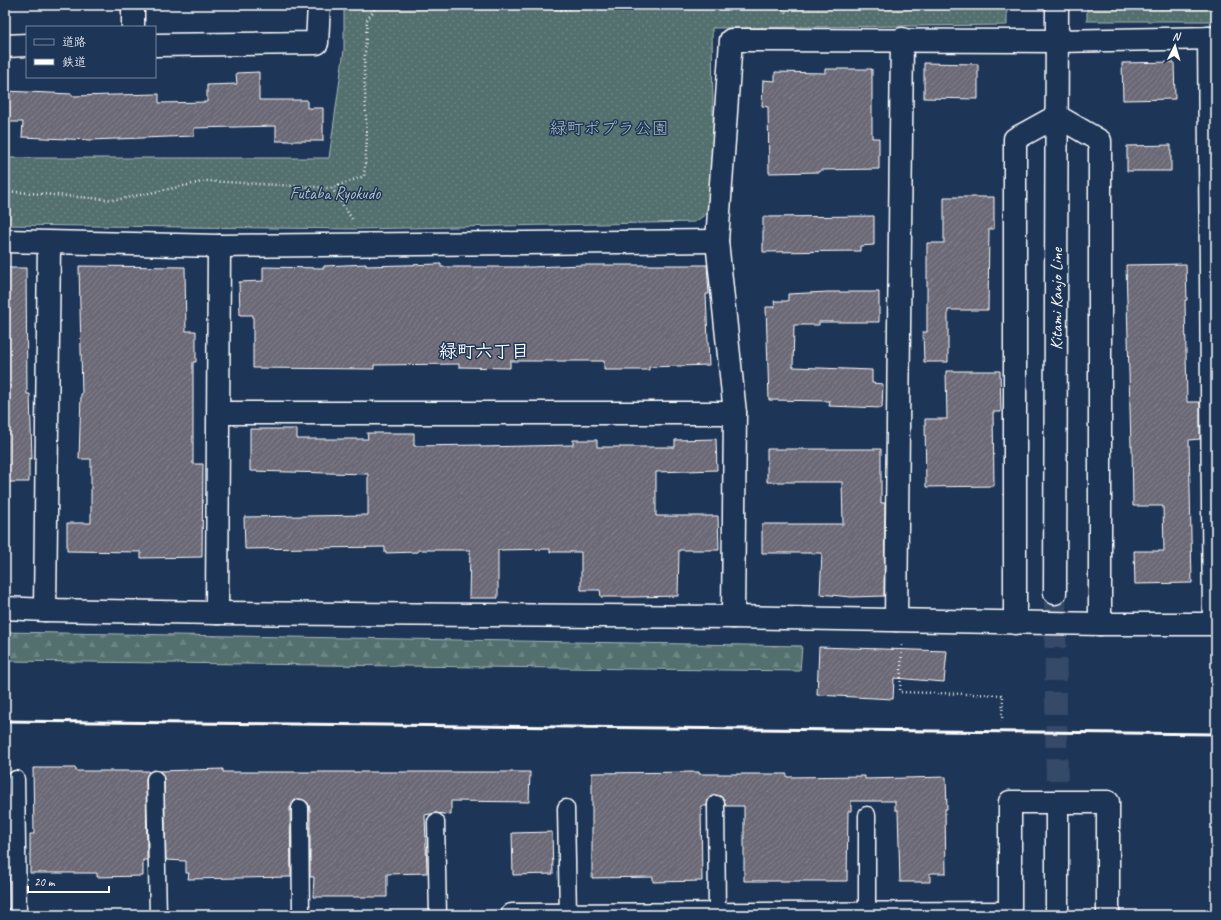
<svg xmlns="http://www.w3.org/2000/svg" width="1221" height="920" font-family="Caveat,'Klee One',sans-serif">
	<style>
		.grass { fill: url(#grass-dots); stroke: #a9b8b6 }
		.forest { fill: url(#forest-firs); stroke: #a9b8b6 }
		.building { fill: url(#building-hatch); stroke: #fff }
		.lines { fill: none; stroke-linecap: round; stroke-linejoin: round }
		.secondary-tunnel { stroke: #344968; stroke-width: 22; stroke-dasharray: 22 11; stroke-linecap: butt }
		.lane-casing { stroke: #fff; stroke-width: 19 }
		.street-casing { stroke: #fff; stroke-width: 25 }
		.secondary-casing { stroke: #fff; stroke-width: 25 }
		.path { stroke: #fff; stroke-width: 2.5; stroke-dasharray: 1 3; stroke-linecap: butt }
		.lane { stroke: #1d3557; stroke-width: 16 }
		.street { stroke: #1d3557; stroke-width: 22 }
		.secondary { stroke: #1d3557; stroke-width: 22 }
		.rail { stroke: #fff; stroke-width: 3 }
		.labels { text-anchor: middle; stroke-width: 3; stroke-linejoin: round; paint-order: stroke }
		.park-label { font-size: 17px; fill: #b2bfbe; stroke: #1d3557 }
		.street-label { font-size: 17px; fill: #fff; stroke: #1d3557 }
		.neighbourhood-label { font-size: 18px; font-weight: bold; fill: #fff; stroke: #1d3557 }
	</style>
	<defs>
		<pattern id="grass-dots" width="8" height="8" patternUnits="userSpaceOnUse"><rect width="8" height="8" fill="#53706e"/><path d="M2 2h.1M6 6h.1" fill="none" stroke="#6d8584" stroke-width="1.8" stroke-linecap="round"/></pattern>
		<pattern id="forest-firs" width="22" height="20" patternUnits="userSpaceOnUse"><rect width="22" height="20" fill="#53706e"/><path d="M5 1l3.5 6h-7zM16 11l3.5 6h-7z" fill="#6d8584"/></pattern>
		<pattern id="building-hatch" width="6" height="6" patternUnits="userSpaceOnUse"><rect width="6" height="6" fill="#6c6976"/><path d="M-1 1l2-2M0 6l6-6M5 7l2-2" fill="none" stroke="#82808b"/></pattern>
	</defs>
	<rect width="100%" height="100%" fill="#1d3557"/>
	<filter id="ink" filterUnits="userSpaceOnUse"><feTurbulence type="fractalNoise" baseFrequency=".025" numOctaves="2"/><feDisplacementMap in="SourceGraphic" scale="8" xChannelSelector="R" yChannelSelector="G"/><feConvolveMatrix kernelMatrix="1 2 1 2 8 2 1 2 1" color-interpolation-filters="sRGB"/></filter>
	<g filter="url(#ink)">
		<g class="grass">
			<polygon points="344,5 1007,5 1007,25 712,28 714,208 695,222 359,229 5,225 5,158 329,158 344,50"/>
			<rect x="1087" y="5" width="129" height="16"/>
		</g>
		<polygon class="forest" points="5,632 802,646 800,671 5,661"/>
		<g class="building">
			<polygon points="1174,62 1175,99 1123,100 1122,63"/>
			<polygon points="924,63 978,64 978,99 924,98"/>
			<polygon points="825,69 872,69 872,138 879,138 879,169 820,170 820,172 769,173 768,107 762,106 763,80 775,81 775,72 825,73"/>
			<polygon points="259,72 259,100 307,100 307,108 323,108 323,141 276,141 276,126 194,128 194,136 90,140 22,137 23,122 5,122 5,91 72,94 72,96 159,94 159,103 207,102 207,85 237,84 236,73"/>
			<polygon points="1171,145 1171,171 1127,171 1127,146"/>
			<polygon points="944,197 994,197 994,229 989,229 988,310 948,310 948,362 924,362 923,332 927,332 927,243 944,243"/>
			<polygon points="874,216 874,245 860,246 860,251 763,252 763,217"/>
			<polygon points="366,264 366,266 441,264 441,267 532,267 582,265 707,265 709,294 706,294 709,365 649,367 649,370 604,370 604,361 510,361 510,368 459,367 459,364 374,365 374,369 253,368 253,315 240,315 239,282 263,281 263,267 324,268 324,266"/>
			<polygon points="1186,264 1187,300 1185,300 1187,402 1200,402 1200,439 1189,440 1192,583 1135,584 1134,551 1164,551 1163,506 1133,506 1132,446 1131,446 1126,265"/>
			<polygon points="79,266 185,267 186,331 196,331 196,362 193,362 193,464 203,464 202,557 141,558 141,552 67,551 67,523 91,523 91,459 79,459 81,394 82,394"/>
			<polygon points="5,268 26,268 27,394 30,394 32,459 29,458 29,482 5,482"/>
			<polygon points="828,292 879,292 879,322 819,322 819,325 794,325 793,367 872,370 872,383 883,384 882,408 829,406 830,401 769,400 766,307 775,307 774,301 788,301 788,294"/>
			<polygon points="946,371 1000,371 1001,412 993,412 994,486 926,487 925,419 947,419"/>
			<polygon points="250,429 297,429 297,439 368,439 367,433 414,433 414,446 480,445 480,447 573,445 573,440 597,440 597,447 675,447 675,440 716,439 717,470 656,472 656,516 718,516 719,550 679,550 678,596 634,597 601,597 600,590 581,590 581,552 550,552 550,549 498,550 498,598 469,598 470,550 418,550 418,552 385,553 385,547 245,549 244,517 368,515 368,474 250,471"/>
			<polygon points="767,449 881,449 881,503 885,503 884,596 851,597 820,594 822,553 762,553 762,524 843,524 842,482 767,482"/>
			<polygon points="819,647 947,651 944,682 894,678 893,699 817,695"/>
			<polygon points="33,768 76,768 76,771 149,771 146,779 147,860 143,860 143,876 97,877 97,873 30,873 30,834 34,834"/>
			<polygon points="223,769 223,772 530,772 529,802 451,801 451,815 436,813 425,815 427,873 387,874 387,897 313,897 314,877 310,877 310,808 308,803 300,799 295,800 290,808 291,877 188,879 189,873 186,873 186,861 166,860 164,779 160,771"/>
			<polygon points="699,772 699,774 787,774 787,777 865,776 865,779 946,777 947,809 945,809 946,873 930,873 930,882 900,882 898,810 895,810 895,801 851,801 851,811 848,811 847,881 744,881 744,806 726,806 724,799 716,795 708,799 707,806 701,806 702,881 653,882 653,877 592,878 592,773"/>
			<polygon points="552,832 553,874 513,875 512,833"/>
		</g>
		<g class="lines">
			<polyline class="secondary-tunnel" points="1055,593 1057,811"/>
			<defs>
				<g id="lane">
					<polyline points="16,779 18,915"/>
					<polyline points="155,779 158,915"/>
					<polyline points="716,804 717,914"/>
					<polyline points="300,808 301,915"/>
					<polyline points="566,808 568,915"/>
					<polyline points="436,822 438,915"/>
					<polyline points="867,914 867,815"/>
				</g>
				<g id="street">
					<polyline points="133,5 133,27"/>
					<polyline points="1209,38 1214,624"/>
					<polyline points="155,45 317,43 319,5"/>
					<polyline points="5,46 27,45"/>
					<polyline points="5,241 219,246 717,241"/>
					<polyline points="219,413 735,413"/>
					<polyline points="5,608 45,610 217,613 733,617 1100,624 1216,624"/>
					<polyline points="45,610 49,243"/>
					<polyline points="217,613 219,246"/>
					<polyline points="733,617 735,413 717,241 731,40 1057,41 1216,38"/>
					<polyline points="896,620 902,39"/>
					<polyline points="1015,623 1015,139 1057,116 1100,141 1100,624"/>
					<polyline points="512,915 1010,913"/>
				</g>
				<g id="secondary">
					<path id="s1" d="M1055,593L1057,5"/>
					<polyline points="1057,811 1057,915"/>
					<polyline points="1010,915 1010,802 1108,802 1108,915"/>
				</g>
			</defs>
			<use href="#lane" class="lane-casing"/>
			<use href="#street" class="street-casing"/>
			<use href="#secondary" class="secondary-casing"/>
			<g class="path">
				<polyline points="533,5 562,10 586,5"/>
				<polyline points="781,5 787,15"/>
				<polyline points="332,188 352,219"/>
				<polyline points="5,191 116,200 207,181 332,188 364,176 367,140 364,69 367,20 377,5"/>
				<polyline points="902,645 900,692 1003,695 1002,721"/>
			</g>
			<use href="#lane" class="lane"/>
			<use href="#street" class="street"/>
			<use href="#secondary" class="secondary"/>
			<polyline class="rail" points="5,721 1216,734"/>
		</g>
	</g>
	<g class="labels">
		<g class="park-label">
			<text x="609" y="134">緑町ポプラ公園</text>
			<text x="335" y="199">Futaba Ryokudo</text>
		</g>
		<g class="street-label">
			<text dy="6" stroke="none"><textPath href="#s1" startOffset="294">Kitami Kanjo Line</textPath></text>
		</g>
		<g class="neighbourhood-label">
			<text x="484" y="357">緑町六丁目</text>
		</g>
	</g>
	<rect width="1221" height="920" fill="none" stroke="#1d3557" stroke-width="20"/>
	<rect x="10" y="10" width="1201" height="900" fill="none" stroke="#fff" stroke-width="1.5" filter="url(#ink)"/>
	<rect x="26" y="26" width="130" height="52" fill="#1d3557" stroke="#77869a"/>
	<rect x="34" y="39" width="20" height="6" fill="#1d3557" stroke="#77869a"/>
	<text x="62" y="46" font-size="12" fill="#ffffff">道路</text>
	<rect x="34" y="59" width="20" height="6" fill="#ffffff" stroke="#77869a"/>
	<text x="62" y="66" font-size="12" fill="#ffffff">鉄道</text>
	<g transform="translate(1175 46) rotate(5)" stroke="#1d3557" stroke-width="3" paint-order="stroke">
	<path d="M0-3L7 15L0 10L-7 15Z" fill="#ffffff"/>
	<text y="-6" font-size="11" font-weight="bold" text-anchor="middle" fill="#ffffff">N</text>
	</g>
	<path d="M28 886v6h81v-6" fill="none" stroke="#ffffff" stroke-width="2"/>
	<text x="34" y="886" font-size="12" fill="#ffffff" stroke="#1d3557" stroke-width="3" paint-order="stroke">20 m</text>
</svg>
